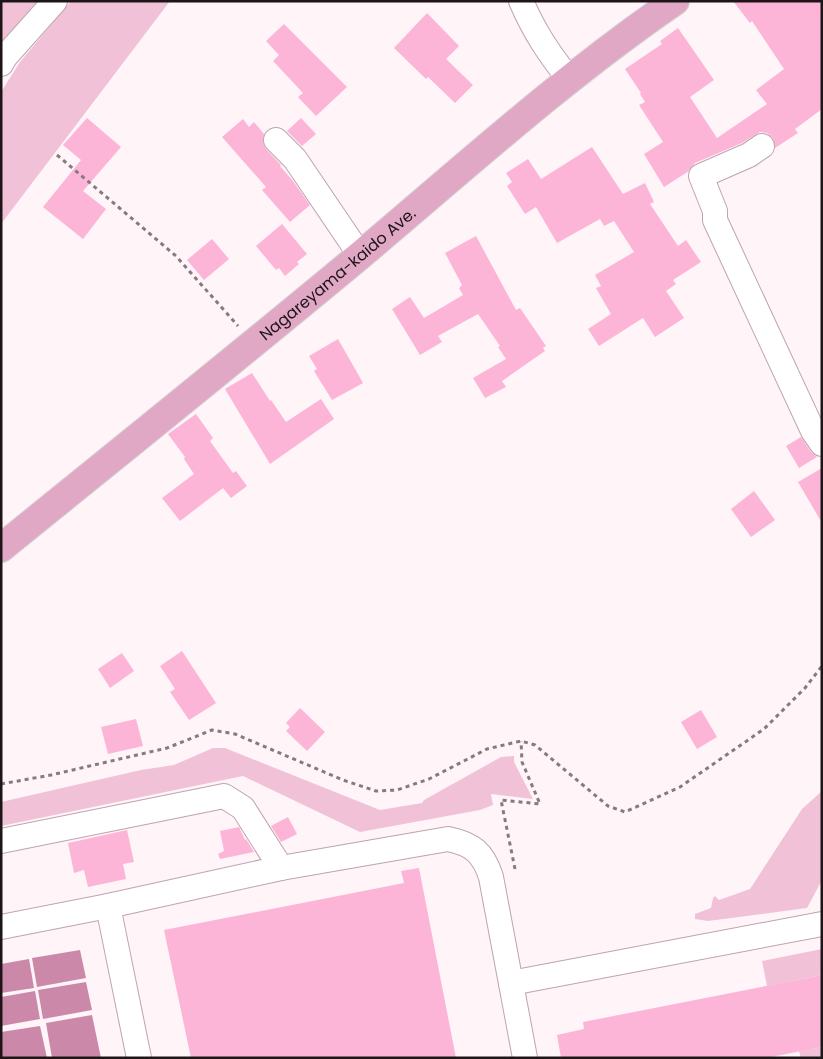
<svg xmlns="http://www.w3.org/2000/svg" width="823" height="1059" font-family="Poppins,sans-serif">
	<style>
		.green { fill: #f1c2d7 }
		.water { fill: #cc88a8 }
		.building { fill: #fdb5d7 }
		.lines { fill: none; stroke-linecap: round; stroke-linejoin: round }
		.minor-casing { stroke: #bda4af; stroke-width: 26 }
		.major-casing { stroke: #d6d5d6; stroke-width: 30 }
		.path { stroke: #857b7f; stroke-width: 3; stroke-dasharray: 4 4; stroke-linecap: butt }
		.minor { stroke: #fff; stroke-width: 24 }
		.major { stroke: #e1a8c5; stroke-width: 28 }
		.labels { text-anchor: middle; stroke-width: 4; stroke-linejoin: round; paint-order: stroke }
		.street-label { font-size: 16px; fill: #1e1519; stroke: #fff }
	</style>
	<rect width="100%" height="100%" fill="#fff4f8"/>
	<g class="green">
		<polygon points="1,1 44,1 1,49"/>
		<polygon points="71,1 170,1 1,224 1,92 20,62"/>
		<polygon points="213,748 225,748 380,810 422,803 424,800 501,757 514,756 514,762 533,799 491,794 493,805 480,810 360,832 243,776 1,826 1,802 141,770 174,765"/>
		<polygon points="822,791 822,880 807,908 708,921 695,919 695,914 711,908 713,898 715,896 719,900 750,889 802,809"/>
		<polygon points="822,949 822,975 767,986 762,961"/>
		<polygon points="822,1047 822,1058 801,1058 799,1051"/>
	</g>
	<g class="water">
		<polygon points="80,950 86,978 37,987 32,958"/>
		<polygon points="29,959 34,988 1,993 1,964"/>
		<polygon points="86,982 92,1010 43,1019 38,990"/>
		<polygon points="35,991 40,1019 1,1026 1,997"/>
		<polygon points="92,1015 101,1058 52,1058 46,1023"/>
		<polygon points="40,1026 47,1058 1,1058 1,1032"/>
	</g>
	<g class="building">
		<polygon points="733,1 822,1 822,109 795,129 798,133 775,148 773,138 767,133 760,132 742,143 695,163 689,171 664,187 644,154 663,142 639,105 645,102 640,94 641,93 625,69 662,44 660,41 678,28 714,80 690,97 717,138 767,104 756,90 784,69 752,21 750,23"/>
		<polygon points="427,13 459,46 446,59 473,85 455,103 428,77 426,79 394,48"/>
		<polygon points="284,24 347,87 316,116 298,97 303,93 273,61 279,55 266,41"/>
		<polygon points="87,118 121,147 83,191 106,209 83,239 43,207 81,160 63,145"/>
		<polygon points="301,118 316,134 302,146 287,131"/>
		<polygon points="243,119 249,127 254,122 264,134 263,143 266,149 281,165 280,166 293,181 310,205 290,222 262,190 266,187 222,137"/>
		<polygon points="592,147 623,194 645,183 654,202 650,204 678,246 686,240 701,262 673,280 676,284 666,291 684,318 655,337 643,318 599,346 588,329 611,314 596,288 601,286 595,275 634,252 614,221 604,226 600,219 557,243 536,207 525,214 507,186 512,182 506,173 528,159 541,179"/>
		<polygon points="282,224 307,254 297,262 299,264 285,276 279,268 276,270 256,246"/>
		<polygon points="476,236 516,310 520,308 546,346 543,348 545,351 502,381 506,387 485,398 473,378 506,359 498,347 500,346 478,314 438,336 442,342 420,355 392,309 410,297 424,318 463,295 459,288 462,285 445,253"/>
		<polygon points="212,239 229,259 204,280 187,260"/>
		<polygon points="338,339 363,383 332,400 314,371 317,369 309,356"/>
		<polygon points="252,373 270,401 271,400 286,422 321,399 334,419 270,464 225,389"/>
		<polygon points="196,414 213,438 210,441 233,473 236,471 247,486 231,498 223,488 180,521 162,498 194,474 184,459 185,457 168,434"/>
		<polygon points="801,437 811,452 817,457 799,468 786,446"/>
		<polygon points="822,468 822,523 798,482"/>
		<polygon points="754,491 775,520 751,537 731,509"/>
		<polygon points="182,651 216,703 189,720 170,692 175,689 160,666"/>
		<polygon points="122,653 134,671 110,688 98,669"/>
		<polygon points="300,708 325,732 307,751 286,731 290,727 286,723"/>
		<polygon points="701,710 717,737 697,749 681,722"/>
		<polygon points="136,719 143,746 108,754 101,727"/>
		<polygon points="288,817 297,834 281,842 271,826"/>
		<polygon points="239,827 245,840 246,839 254,852 220,859 218,854 224,851 220,831"/>
		<polygon points="127,830 134,862 123,864 126,879 88,887 84,870 74,873 68,843"/>
		<polygon points="419,868 456,1058 191,1058 164,930 404,883 401,871"/>
		<polygon points="822,975 822,1047 766,1058 561,1058 557,1035 584,1029 583,1022"/>
	</g>
	<g class="lines">
		<defs>
			<g id="minor">
				<path d="M521,1C535,33 548,52 569,79"/>
				<polyline points="1,64 5,57 55,1"/>
				<polyline points="276,140 295,159 360,255"/>
				<polyline points="762,146 749,155 701,176 715,211 715,220 813,431 822,444"/>
				<polyline points="1,841 224,796 243,808 281,868"/>
				<polyline points="108,906 139,1058"/>
				<path d="M1,927L108,906L281,868L448,839C472,844 483,852 491,877L525,1058"/>
				<polyline points="511,983 822,924"/>
			</g>
			<g id="major">
				<path id="s1" d="M1,548C122,450 243,353 363,253C465,167 564,77 675,1"/>
			</g>
		</defs>
		<use href="#minor" class="minor-casing"/>
		<use href="#major" class="major-casing"/>
		<g class="path">
			<polyline points="57,155 176,256 238,326"/>
			<polyline points="1,784 51,775 167,748 212,730 235,734 343,780 376,791 397,790 429,779 487,749 521,741 535,745 608,806 625,812 680,787 764,729 805,688 822,666"/>
			<polyline points="515,869 501,800 540,804 522,762 521,741"/>
		</g>
		<use href="#minor" class="minor"/>
		<use href="#major" class="major"/>
	</g>
	<g class="labels">
		<g class="street-label">
			<text dy="6" stroke="none"><textPath href="#s1" startOffset="434">Nagareyama-kaido Ave.</textPath></text>
		</g>
	</g>
	<rect width="823" height="1059" fill="none" stroke="#1e1519" stroke-width="5"/>
</svg>
